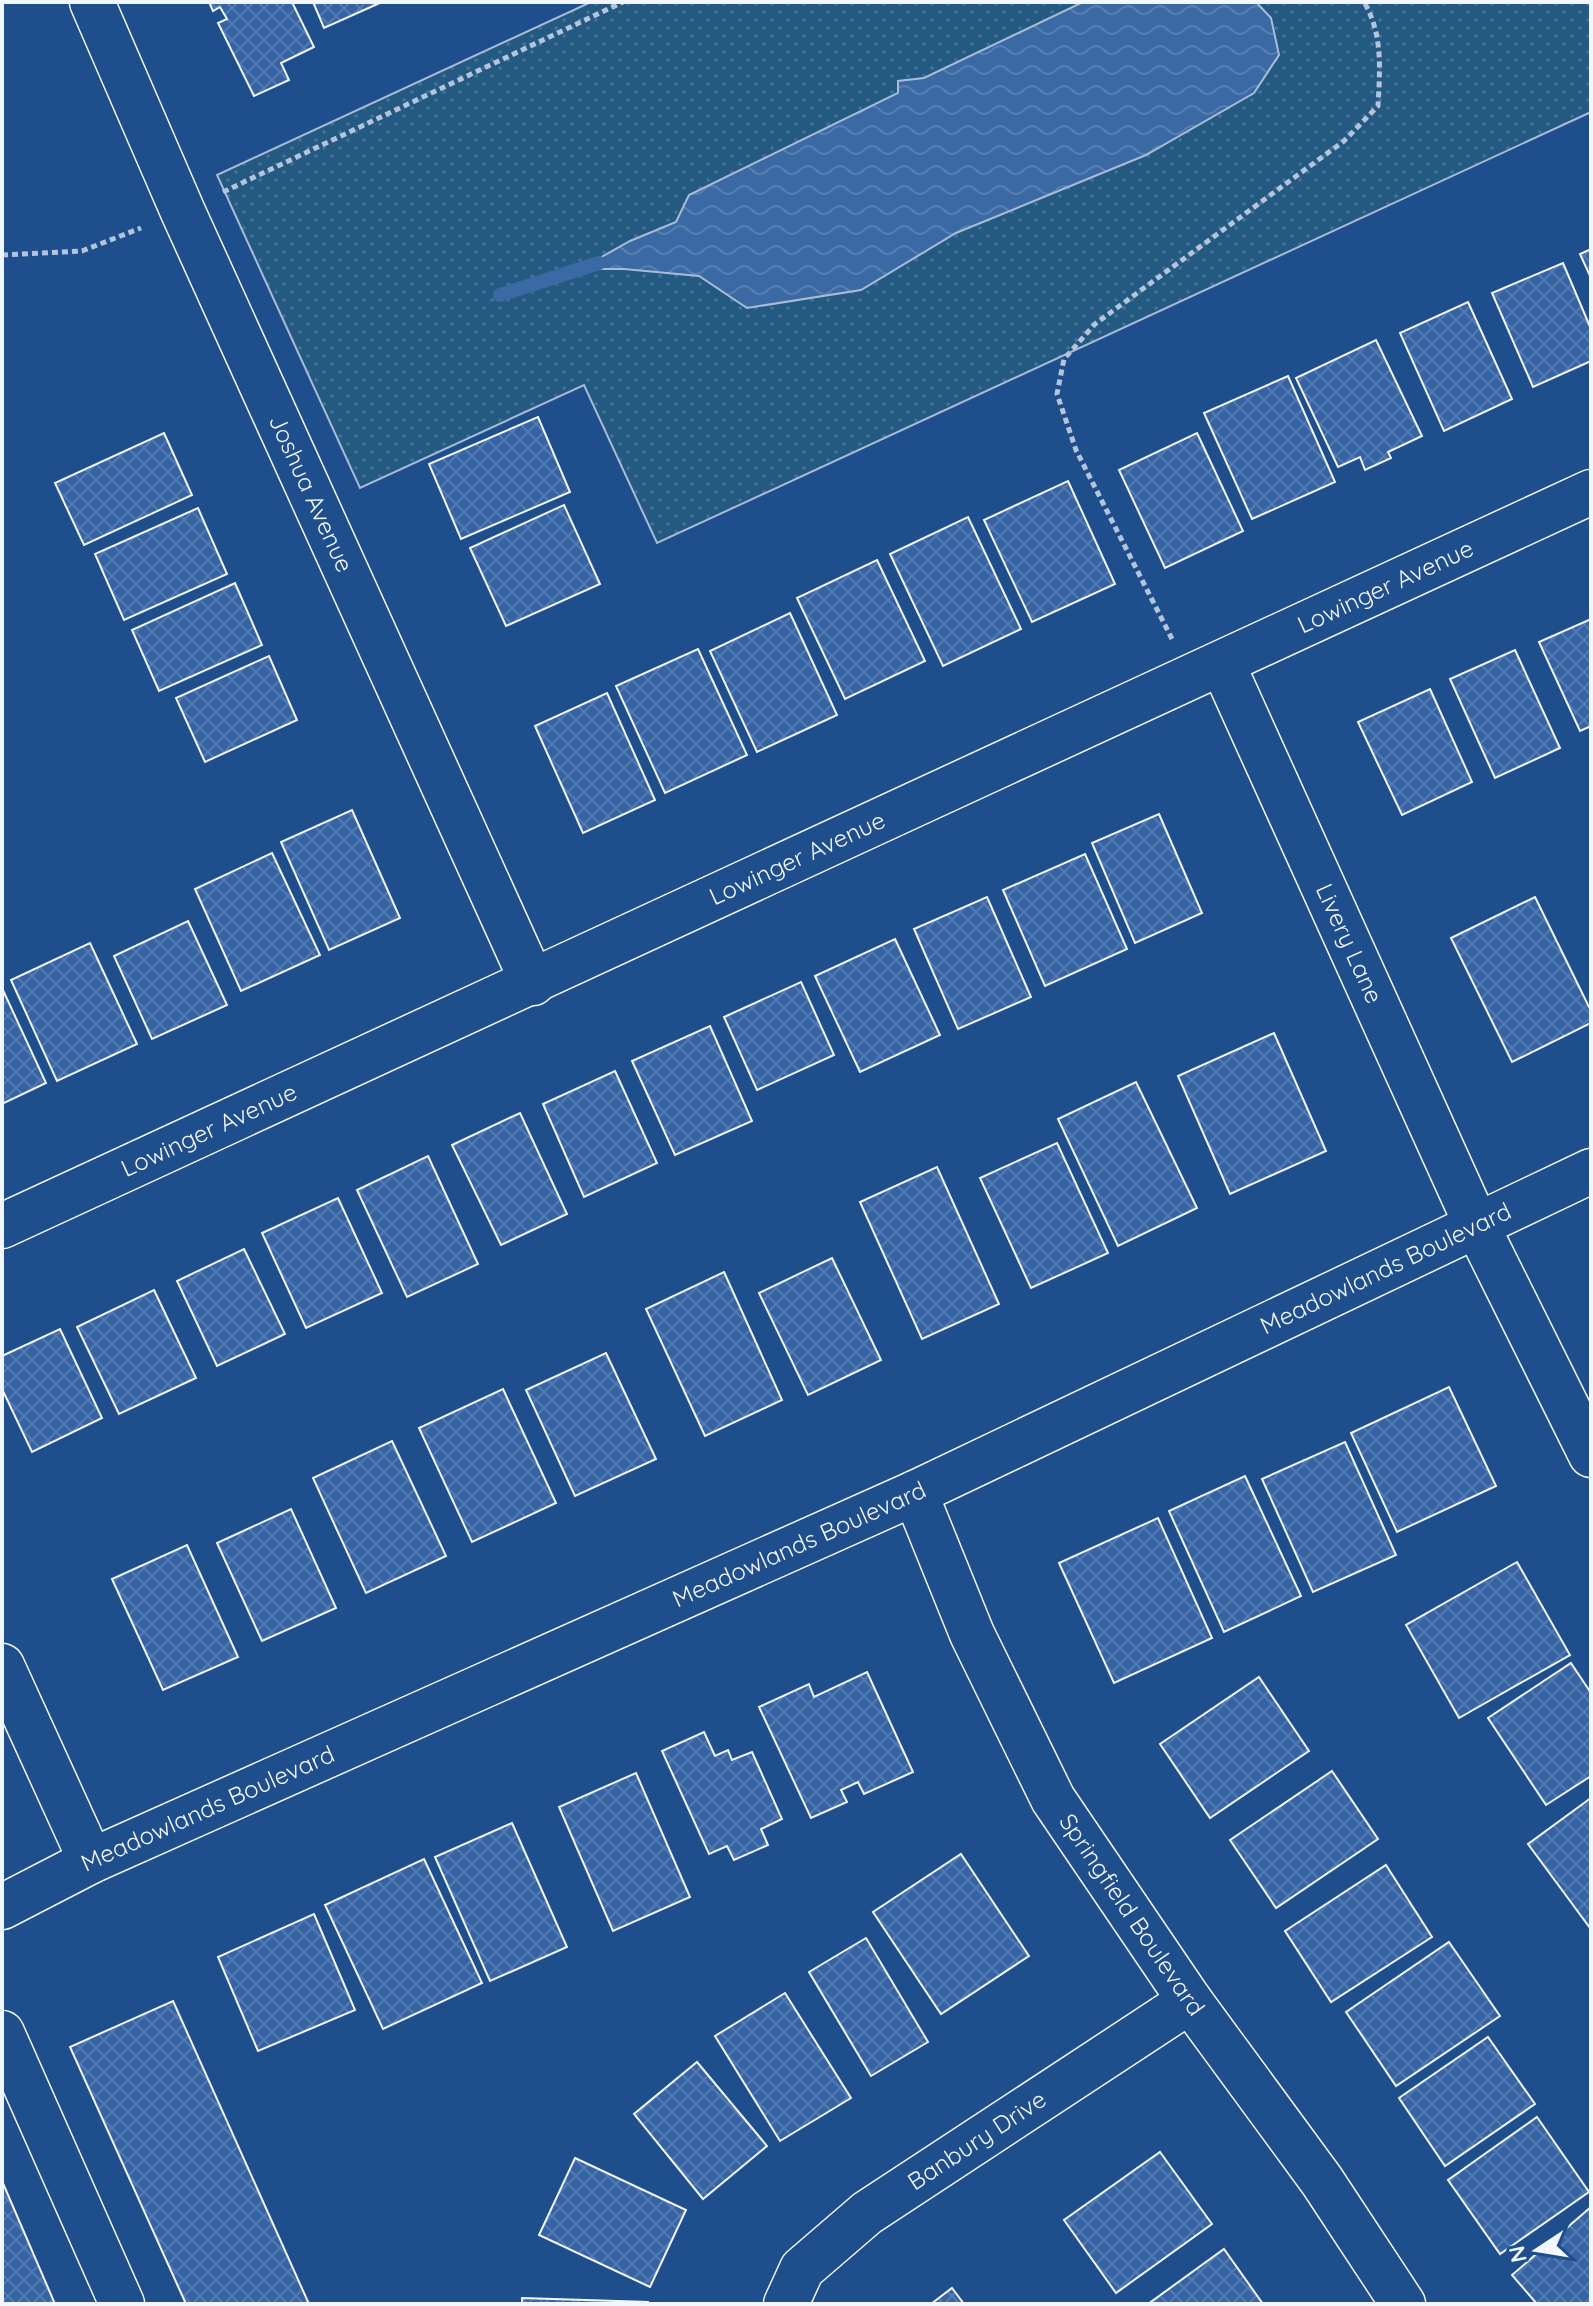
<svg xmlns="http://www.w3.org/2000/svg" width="1593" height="2306" font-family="Quicksand,sans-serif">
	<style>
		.park { fill: url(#park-dots); stroke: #a8bbd7; stroke-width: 2 }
		.water { fill: url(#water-waves); stroke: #a8bbd7; stroke-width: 2 }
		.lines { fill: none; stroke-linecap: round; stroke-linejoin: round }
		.stream { stroke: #3b69a3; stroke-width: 14 }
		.building { fill: url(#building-cross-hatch); stroke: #f2f6ff; stroke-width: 2 }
		.minor-casing { stroke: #f2f6ff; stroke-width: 47 }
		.path { stroke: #b3c4dc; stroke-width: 5; stroke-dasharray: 6 4; stroke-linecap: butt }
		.minor { stroke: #1f4e8c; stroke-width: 44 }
		.labels { text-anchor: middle; stroke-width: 6; stroke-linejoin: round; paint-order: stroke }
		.street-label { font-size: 24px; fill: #f2f6ff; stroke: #1f4e8c }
	</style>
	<defs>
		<pattern id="park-dots" width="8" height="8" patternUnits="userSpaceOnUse" patternTransform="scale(2)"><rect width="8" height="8" fill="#245a82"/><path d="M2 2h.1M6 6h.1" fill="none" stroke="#447295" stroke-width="1.8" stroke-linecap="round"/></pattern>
		<pattern id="water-waves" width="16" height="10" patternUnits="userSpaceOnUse" patternTransform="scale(2)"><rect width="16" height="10" fill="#3b69a3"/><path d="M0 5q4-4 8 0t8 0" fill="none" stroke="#587fb1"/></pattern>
		<pattern id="building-cross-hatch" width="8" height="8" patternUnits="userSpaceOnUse" patternTransform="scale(2)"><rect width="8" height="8" fill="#3563a3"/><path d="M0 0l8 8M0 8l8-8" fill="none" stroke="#537ab1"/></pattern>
	</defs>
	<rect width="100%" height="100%" fill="#1f4e8c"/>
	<polygon class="park" points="591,2 1591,2 1591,112 657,543 584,385 360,488 217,175"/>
	<polygon class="water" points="1083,2 1256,2 1271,18 1279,55 1254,93 1146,155 956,233 861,290 747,308 699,276 624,269 580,269 630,241 676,222 689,195 898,93 898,81 924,78"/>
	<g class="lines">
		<polyline class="stream" points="500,295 599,263"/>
	</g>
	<g class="building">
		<polygon points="209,2 292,2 314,47 281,63 289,80 254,96 218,23 227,19 220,7 213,11"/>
		<polygon points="313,2 382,2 324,28"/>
		<polygon points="1591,249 1591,278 1580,254"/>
		<polygon points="1563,263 1591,329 1591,361 1533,387 1492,293"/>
		<polygon points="1468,302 1512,399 1444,431 1400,333"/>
		<polygon points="1376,340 1422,436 1388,452 1391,458 1365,470 1360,457 1338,467 1296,378"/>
		<polygon points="1288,376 1335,482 1252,519 1204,413"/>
		<polygon points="538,417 570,492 461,539 429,464"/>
		<polygon points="164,433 192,495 84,545 55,483"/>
		<polygon points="1197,433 1243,531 1165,568 1119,470"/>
		<polygon points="1068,481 1115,584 1032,622 984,520"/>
		<polygon points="564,505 600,584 506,626 470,548"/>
		<polygon points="198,508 227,574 124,620 95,554"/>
		<polygon points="968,517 1021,629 943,666 890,554"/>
		<polygon points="877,560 925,661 845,699 797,598"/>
		<polygon points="235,583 262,645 159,691 132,630"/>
		<polygon points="790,613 837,715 757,752 710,651"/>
		<polygon points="1591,619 1591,726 1580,731 1539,642"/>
		<polygon points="698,649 747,755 665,793 616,686"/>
		<polygon points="1515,650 1560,748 1495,778 1450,679"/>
		<polygon points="269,656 297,720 205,762 176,698"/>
		<polygon points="1430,689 1472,782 1402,815 1358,722"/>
		<polygon points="607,693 655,800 583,833 535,726"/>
		<polygon points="352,810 400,918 329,950 281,842"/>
		<polygon points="1159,814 1202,913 1135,943 1092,843"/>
		<polygon points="272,853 320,955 241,991 195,889"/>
		<polygon points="1085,854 1127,949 1045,986 1003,890"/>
		<polygon points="987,897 1031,997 958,1029 914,929"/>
		<polygon points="1535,897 1591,1011 1591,1023 1512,1062 1451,938"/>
		<polygon points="188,921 227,1005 152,1039 114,956"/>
		<polygon points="895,939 940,1035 860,1072 815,976"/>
		<polygon points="90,943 137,1044 57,1081 11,980"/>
		<polygon points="801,982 834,1055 757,1090 724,1017"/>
		<polygon points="2,988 46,1083 2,1104"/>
		<polygon points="710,1026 752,1121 675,1155 632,1061"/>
		<polygon points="1274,1033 1326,1151 1230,1194 1178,1076"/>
		<polygon points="615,1071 657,1163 584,1197 543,1104"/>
		<polygon points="1136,1082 1197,1208 1118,1246 1058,1119"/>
		<polygon points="520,1113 567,1214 501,1245 452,1145"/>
		<polygon points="1057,1143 1108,1253 1031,1288 980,1178"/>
		<polygon points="428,1156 478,1264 407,1297 357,1190"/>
		<polygon points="937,1167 999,1304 922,1339 860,1202"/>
		<polygon points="338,1198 382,1293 306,1328 262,1233"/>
		<polygon points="244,1249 285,1334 217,1366 177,1281"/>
		<polygon points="832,1258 881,1360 808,1395 759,1293"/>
		<polygon points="724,1272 782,1400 705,1436 646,1309"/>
		<polygon points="154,1290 196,1378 119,1414 77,1327"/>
		<polygon points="60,1329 102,1418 32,1452 2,1389 2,1356"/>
		<polygon points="606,1353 656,1459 575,1496 526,1390"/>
		<polygon points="1449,1387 1496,1486 1397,1532 1351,1433"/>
		<polygon points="503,1389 556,1503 472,1542 419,1428"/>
		<polygon points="392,1441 446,1556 366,1593 313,1478"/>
		<polygon points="1345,1442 1396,1555 1313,1592 1262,1479"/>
		<polygon points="1245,1476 1301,1596 1224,1632 1169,1511"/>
		<polygon points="291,1509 336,1608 262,1641 217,1543"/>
		<polygon points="1158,1518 1212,1638 1114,1683 1059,1563"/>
		<polygon points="187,1545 238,1657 163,1690 112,1579"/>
		<polygon points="1517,1562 1570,1655 1459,1718 1406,1625"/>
		<polygon points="1571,1663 1591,1693 1591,1776 1546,1805 1488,1718"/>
		<polygon points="867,1672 913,1772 864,1794 858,1782 841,1790 847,1802 811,1818 759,1707 809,1684 814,1697"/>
		<polygon points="1259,1677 1309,1751 1210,1818 1160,1744"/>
		<polygon points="704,1732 715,1756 728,1750 732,1760 752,1752 782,1819 761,1829 768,1845 734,1860 727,1846 709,1854 662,1751"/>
		<polygon points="1332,1771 1378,1839 1276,1908 1230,1840"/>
		<polygon points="636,1773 690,1897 613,1931 559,1807"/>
		<polygon points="1591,1798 1591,1927 1590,1928 1528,1844"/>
		<polygon points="512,1823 567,1947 490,1981 435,1857"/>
		<polygon points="961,1854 1029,1956 941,2014 873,1912"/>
		<polygon points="424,1859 482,1983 383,2029 325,1905"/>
		<polygon points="1386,1865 1432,1937 1331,2002 1285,1931"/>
		<polygon points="314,1914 355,2010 258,2051 218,1957"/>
		<polygon points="866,1938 928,2042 871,2076 809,1972"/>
		<polygon points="1449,1942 1500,2016 1396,2086 1346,2012"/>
		<polygon points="785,1993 851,2098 780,2141 715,2036"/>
		<polygon points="173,2001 309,2304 186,2304 70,2047"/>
		<polygon points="1488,2037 1535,2104 1445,2166 1399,2098"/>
		<polygon points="697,2062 767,2146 703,2199 634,2114"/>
		<polygon points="1537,2117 1589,2192 1500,2254 1448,2180"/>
		<polygon points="1160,2152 1212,2224 1116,2293 1064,2220"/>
		<polygon points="575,2158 686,2210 650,2287 539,2235"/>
		<polygon points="2,2181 55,2304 2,2304"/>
		<polygon points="1591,2207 1591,2304 1537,2304 1512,2275"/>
		<polygon points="1224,2249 1263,2304 1148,2304"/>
		<polygon points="952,2288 964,2304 931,2304"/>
		<polygon points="522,2298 648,2302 648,2304 522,2304"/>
	</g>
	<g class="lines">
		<defs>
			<g id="minor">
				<path id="s1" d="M92,2L183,212L533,983"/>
				<path id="s2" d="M1222,663L1476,1224L1591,1455"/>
				<path id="s3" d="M2,1226L1591,492"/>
				<path id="s4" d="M915,1493L972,1634L1053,1799L1190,2001L1322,2181L1403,2304"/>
				<polyline points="2,1666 91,1861"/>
				<path id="s5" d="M2,1907L91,1861L915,1493L1591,1171"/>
				<polyline points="2,2033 122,2304"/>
				<path id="s6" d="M786,2304L802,2269L867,2213L1190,2001"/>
			</g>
		</defs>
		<use href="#minor" class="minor-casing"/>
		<g class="path">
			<polyline points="223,192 623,2"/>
			<polyline points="2,255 82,251 141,228"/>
			<path d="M1172,639L1076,450L1057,394L1064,359L1095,324L1344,141L1378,106C1380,69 1383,34 1364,2"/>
		</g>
		<use href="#minor" class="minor"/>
	</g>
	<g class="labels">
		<g class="street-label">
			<text dy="8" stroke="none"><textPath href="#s1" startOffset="538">Joshua Avenue</textPath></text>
			<text dy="8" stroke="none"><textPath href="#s3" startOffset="1524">Lowinger Avenue</textPath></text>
			<text dy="8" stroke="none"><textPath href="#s3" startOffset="876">Lowinger Avenue</textPath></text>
			<text dy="8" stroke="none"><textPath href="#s2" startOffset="308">Livery Lane</textPath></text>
			<text dy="8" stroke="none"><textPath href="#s3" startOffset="228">Lowinger Avenue</textPath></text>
			<text dy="8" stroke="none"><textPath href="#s5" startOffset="1524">Meadowlands Boulevard</textPath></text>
			<text dy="8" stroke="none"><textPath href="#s5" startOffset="876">Meadowlands Boulevard</textPath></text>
			<text dy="8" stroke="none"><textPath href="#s5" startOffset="228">Meadowlands Boulevard</textPath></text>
			<text dy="8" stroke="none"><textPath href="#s4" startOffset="476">Springfield Boulevard</textPath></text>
			<text dy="8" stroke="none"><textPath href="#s6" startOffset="256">Banbury Drive</textPath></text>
		</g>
	</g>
	<rect width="1593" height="2306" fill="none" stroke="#f2f6ff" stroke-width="8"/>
	<g transform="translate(1537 2250) rotate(258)" stroke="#1f4e8c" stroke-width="6" paint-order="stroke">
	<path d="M0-6L14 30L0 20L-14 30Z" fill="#f2f6ff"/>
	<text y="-12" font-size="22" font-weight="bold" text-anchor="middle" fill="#f2f6ff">N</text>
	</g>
</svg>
